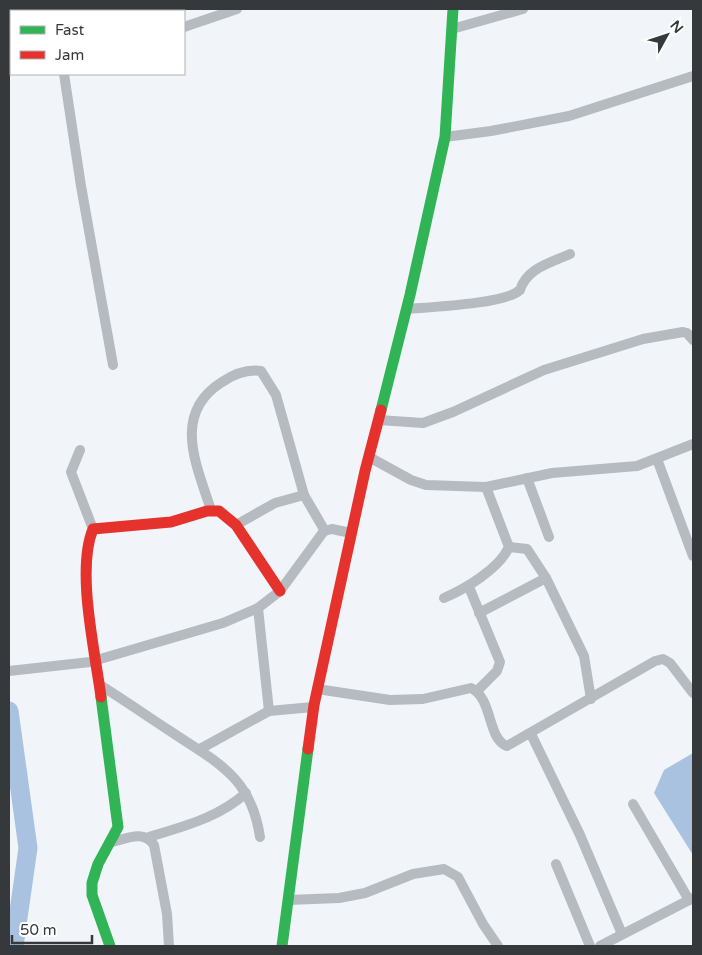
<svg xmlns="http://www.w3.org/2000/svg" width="702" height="955" font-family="'Varela Round',sans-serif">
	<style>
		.water { fill: #a9c2df }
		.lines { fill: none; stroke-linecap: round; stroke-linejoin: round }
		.river { stroke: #a9c2df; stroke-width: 19 }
		.street { stroke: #b6bbc1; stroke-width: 10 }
		.fast { stroke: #30b455; stroke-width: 11 }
		.jam { stroke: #e5322d; stroke-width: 11 }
	</style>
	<rect width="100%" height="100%" fill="#f1f5fa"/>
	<polygon class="water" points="693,753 693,855 654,793 664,770"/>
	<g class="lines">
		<polyline class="river" points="9,711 28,848 14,946"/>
		<g class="street">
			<polyline points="57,9 57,11"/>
			<polyline points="184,27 237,9"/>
			<polyline points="452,29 523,9"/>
			<polyline points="64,74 81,186 113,365"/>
			<polyline points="445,137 491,131 569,116 693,76"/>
			<path d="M407,309C429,307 505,304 520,290C527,268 550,263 570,254"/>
			<polyline points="379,420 423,423 453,412 544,370 643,339 683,332 687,333 693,340"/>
			<polyline points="80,450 71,472 93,529"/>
			<polyline points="369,457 411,480 426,485 486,487 552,473 637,466 693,444"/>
			<polyline points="657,459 693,556"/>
			<polyline points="527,478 549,537"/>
			<path d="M211,510C197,466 171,414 222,382C234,374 246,369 261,371L276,395L304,495L325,531"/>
			<polyline points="236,525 275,503 304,495"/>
			<polyline points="509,547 527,549 546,578 584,656 591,699"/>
			<polyline points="469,587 500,662 497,671 477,691"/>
			<path d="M444,598C465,589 499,569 509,547L486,487"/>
			<polyline points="258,608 269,711"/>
			<polyline points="479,613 546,578"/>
			<polyline points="9,671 90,662 223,623 258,608 280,591 324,531 332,529 351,533"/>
			<path d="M100,685C124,700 147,716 170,731C216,762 251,776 260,837"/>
			<path d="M317,689L390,700L423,699L471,688C493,698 487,739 507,746L655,661L663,659L670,663L693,693"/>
			<polyline points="531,734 580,835 622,934"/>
			<polyline points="200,749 269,711 313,707"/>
			<polyline points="633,804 689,900"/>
			<path d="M149,837C184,826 218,818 246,793"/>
			<path d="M112,842C128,838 144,830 154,845L167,914L169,946"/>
			<polyline points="556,864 590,946"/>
			<polyline points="288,900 339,898 365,893 413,874 444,869 458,877 483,924 498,946"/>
			<polyline points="600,946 693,898"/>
		</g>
		<g class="fast">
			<polyline points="381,410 410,295 445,137 453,9"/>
			<polyline points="101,697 118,827 98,864 92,883 92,895 110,946"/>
			<polyline points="282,946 308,749"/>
		</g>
		<g class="jam">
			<path d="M101,697C95,651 76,570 93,529L171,522L207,511H219L236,525L280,591"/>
			<polyline points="308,749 314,705 365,471 381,410"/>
		</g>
	</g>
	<rect width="702" height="955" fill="none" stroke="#36393c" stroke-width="20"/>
	<rect x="10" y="10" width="175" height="65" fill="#ffffff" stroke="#afb0b1"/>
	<rect x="20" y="26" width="25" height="8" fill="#30b455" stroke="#afb0b1"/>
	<text x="55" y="35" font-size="15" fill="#36393c">Fast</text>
	<rect x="20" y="51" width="25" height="8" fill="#e5322d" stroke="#afb0b1"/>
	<text x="55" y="60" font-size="15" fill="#36393c">Jam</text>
	<g transform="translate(667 35) rotate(50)" stroke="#ffffff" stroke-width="4" paint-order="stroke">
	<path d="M0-4L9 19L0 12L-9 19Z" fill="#36393c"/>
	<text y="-8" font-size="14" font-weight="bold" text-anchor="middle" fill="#36393c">N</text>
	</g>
	<path d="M12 935v8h80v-8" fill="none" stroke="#36393c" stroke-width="2.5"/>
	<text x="20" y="935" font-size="15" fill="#36393c" stroke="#ffffff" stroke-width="4" paint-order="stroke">50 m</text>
</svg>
